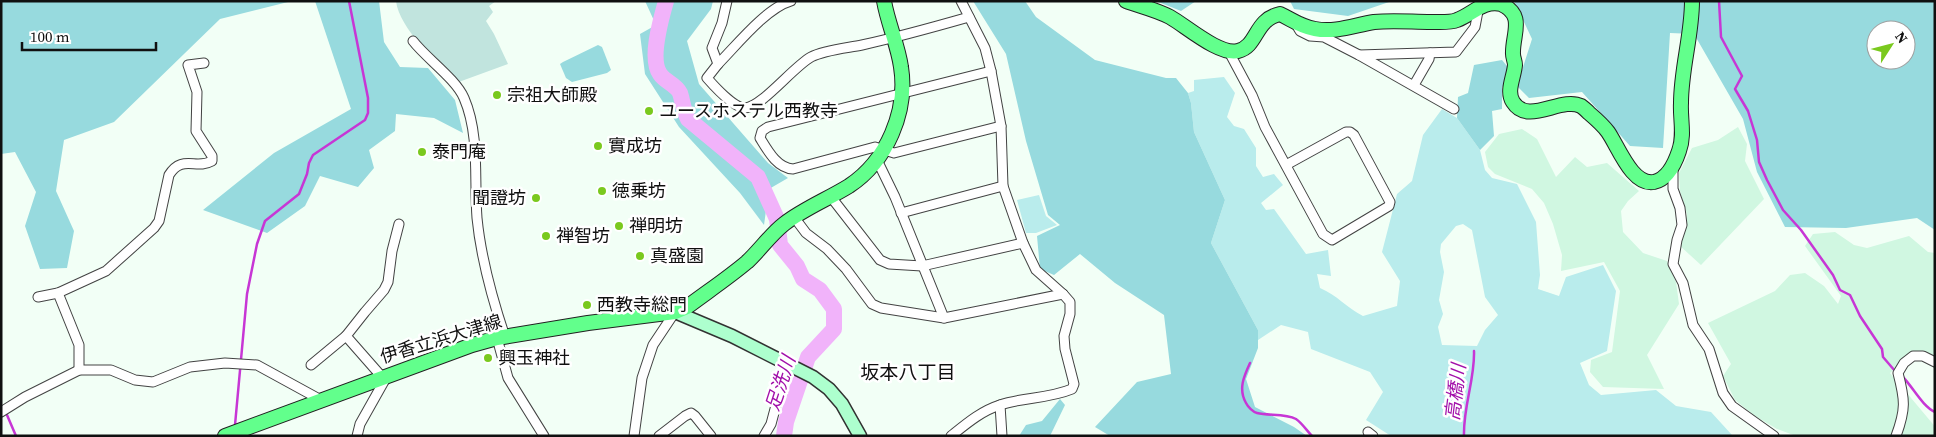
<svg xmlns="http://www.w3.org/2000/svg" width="1936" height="437" font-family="'Source Serif 4','Noto Sans JP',serif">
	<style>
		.farmland { fill: #d0f7e1 }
		.green { fill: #b9ecec; fill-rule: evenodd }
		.forest { fill: #97dade; fill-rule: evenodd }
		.cemetery { fill: #c1e4de }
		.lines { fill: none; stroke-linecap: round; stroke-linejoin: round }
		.stream { stroke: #c736d5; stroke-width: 2.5 }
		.river { stroke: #f1b3fa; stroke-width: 16 }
		.street-casing { stroke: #434343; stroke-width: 11 }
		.secondary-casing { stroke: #323232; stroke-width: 15 }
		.primary-casing { stroke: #212121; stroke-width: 16 }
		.street { stroke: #fff; stroke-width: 9 }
		.secondary { stroke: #adffce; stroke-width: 12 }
		.primary { stroke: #62ff8c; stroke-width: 14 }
		.poi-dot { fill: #7ac91e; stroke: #fff; stroke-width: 2 }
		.labels { text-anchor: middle; stroke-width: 5; stroke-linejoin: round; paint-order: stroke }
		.poi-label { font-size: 18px; fill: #101010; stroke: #fff; text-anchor: start }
		.street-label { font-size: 18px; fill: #101010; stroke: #fff }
		.neighbourhood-label { font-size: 19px; fill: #101010; stroke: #fff }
		.water-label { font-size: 19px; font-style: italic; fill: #a210aa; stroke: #fff }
	</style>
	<rect width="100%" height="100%" fill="#f2fff6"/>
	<g class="farmland">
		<polygon points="1738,127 1747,144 1745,161 1764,199 1701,265 1679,245 1685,230 1687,214 1680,191 1679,173 1692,148 1718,140"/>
		<polygon points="1522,129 1537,139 1556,177 1575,157 1587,167 1607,163 1639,191 1628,201 1621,211 1623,232 1643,253 1667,261 1676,282 1679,304 1647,355 1664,389 1603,387 1590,372 1591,360 1612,352 1620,291 1604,262 1561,271 1562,255 1553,224 1544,203 1532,189 1495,174 1488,167 1485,152 1499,134"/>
		<polygon points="1835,232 1854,245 1867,248 1909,236 1928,252 1935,253 1935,357 1925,352 1912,352 1890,373 1897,382 1901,398 1900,417 1892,436 1796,436 1777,429 1755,416 1735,400 1723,376 1731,364 1708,323 1775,291 1790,275 1805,273 1824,286 1838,304 1841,296 1805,246 1813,234"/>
		<polygon points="1906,392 1932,423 1935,427 1935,436 1900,436 1907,419"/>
	</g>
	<g class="green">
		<path d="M1224,77L1235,93L1227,117L1234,126L1244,129L1256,148V166L1263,177L1274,174L1283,185L1261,203L1266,210L1274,209L1306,254L1328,250L1331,276L1317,274L1320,288C1337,295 1347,308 1363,316L1397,306L1400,281L1382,252L1397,194L1412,181L1423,135L1442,109L1457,118L1480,150L1485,170L1492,178L1517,184L1536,222L1540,275L1538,289L1559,296L1566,277L1603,265L1616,291L1607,351L1580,363L1589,385L1601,395L1656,390L1676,406L1711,412L1732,435L1736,436H1391L1366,420L1383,392L1370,372L1311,349L1308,332L1281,325L1258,340V330L1211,243L1225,200L1194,132L1191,103L1188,93L1194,91V80ZM1463,224L1472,230L1485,297L1498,315L1485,330L1477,346L1442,345L1438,327L1443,314L1439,300L1444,272L1440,252L1441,244L1456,226Z"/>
		<polygon points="1039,195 1046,216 1057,225 1036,233 1026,233 1017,200"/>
	</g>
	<g class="forest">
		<polygon points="1,1 292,1 220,19 114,122 64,140 56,191 74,231 67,268 40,269 25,226 36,192 15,152 1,154"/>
		<polygon points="315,1 379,1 384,42 400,67 428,68 455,100 463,133 434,118 396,114 395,131 369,150 374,168 358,187 320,176 305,206 267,233 203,210 274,153 351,109"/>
		<polygon points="645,1 713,1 711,9 687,41 699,84 768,163 788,178 769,189 764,225 740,193 679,127 645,74 640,34 656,25"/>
		<polygon points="973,1 1025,1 1036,17 1095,60 1166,78 1176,78 1188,93 1191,103 1194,132 1225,200 1211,243 1258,330 1258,348 1246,379 1255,407 1294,427 1307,436 1110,436 1095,427 1137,382 1171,374 1164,315 1115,283 1080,254 1054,275 1040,269 1037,236 1060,225 1048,215 1026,141 1006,54"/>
		<polygon points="1156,1 1196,1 1181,11"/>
		<polygon points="1290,1 1392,1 1348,16 1294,9"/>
		<path d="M1514,1H1935V230L1917,218L1846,228L1785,227L1757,172L1743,119L1694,34L1670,33L1663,148L1630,146L1582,92L1529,98L1517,86L1532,39ZM1876,30H1906V60H1876Z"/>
		<polygon points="598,45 602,47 611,70 607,73 572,82 566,78 560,64 563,62"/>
		<polygon points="1502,60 1511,71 1508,82 1502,87 1502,109 1492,111 1494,136 1480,150 1457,118 1458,97 1468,93 1474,65"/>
		<polygon points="1060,399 1065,405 1050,436 1019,436 1026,425 1042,421"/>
	</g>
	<path class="cemetery" d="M396,1H496L489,6L493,12L486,21L494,34L508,64L456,83C438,64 399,28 396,1Z"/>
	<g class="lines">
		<g class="stream">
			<polyline points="1719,1 1721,37 1742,76 1735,89 1748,111 1757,140 1759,162 1767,180 1783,210 1801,230 1833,275 1840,290 1850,295 1860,316 1882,349 1883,357 1895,371"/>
			<path d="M1250,363C1244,376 1238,389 1246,403C1248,407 1253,412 1257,413C1269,416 1285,413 1296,419C1302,423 1307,431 1312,436"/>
			<path d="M1902,376C1913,387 1922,406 1935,412"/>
			<polyline points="7,415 16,436"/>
			<polyline points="235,425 247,294 257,244 265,221 299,194 307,174 309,163 313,155 365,120 368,113 368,98 349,1"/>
			<path d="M1464,436C1463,407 1475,379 1474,351"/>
		</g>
		<path class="river" d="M666,1C661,19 649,59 660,74C665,82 676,84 680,93C683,102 683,110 688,119L758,177L777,219L780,245L797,266L803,279L820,290L834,309V329L808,357L786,422L784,436"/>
		<defs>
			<g id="street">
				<path d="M727,1L722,23L712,48L718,64L707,78C714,86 734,108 745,108C762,107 793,67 811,57C824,50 847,48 862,45C898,37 934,27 969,17"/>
				<polyline points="1297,26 1300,31 1310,36 1324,37 1359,55 1454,109"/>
				<path d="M413,41C426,58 456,79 464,98C480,135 474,179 477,218C481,259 492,298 505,337"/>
				<polyline points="1229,52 1252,95 1265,127 1323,234 1332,240 1389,206 1390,202 1354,135 1350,132 1346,132 1286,165"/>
				<polyline points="1359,55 1456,52 1475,27 1479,6"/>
				<path d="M718,64C736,46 766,8 791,1"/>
				<path d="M991,71L768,127L762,131L760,138C768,151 777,168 793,169L875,147L894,153L1001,126"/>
				<polyline points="1414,85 1429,59 1430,53"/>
				<polyline points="877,160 895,197 944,318"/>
				<polyline points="1673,168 1673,189 1680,208 1682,225 1677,240 1673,264 1683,283 1693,325 1709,349 1723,393 1732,406 1774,436"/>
				<polyline points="831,197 880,260 889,264 922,266 1023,243"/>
				<polyline points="901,213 1003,186"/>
				<polyline points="794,217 806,233 827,249 846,269 872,304 881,308 944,318 1063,294"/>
				<polyline points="58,293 79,345 79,370"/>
				<path d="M38,297L58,293L106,271L154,228L159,221L169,175C182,154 196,170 212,161V156L196,131L197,92L188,65L204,63"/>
				<polyline points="497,338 508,378 544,436"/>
				<polyline points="311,365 346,336"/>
				<polyline points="382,377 346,336 365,312 384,290 388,282 392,251 399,224"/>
				<polyline points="1000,405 1002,436"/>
				<polyline points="1,412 25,397 79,370 111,370 135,380 153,382 190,367 225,363 257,365 321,400"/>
				<polyline points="1368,432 1373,436"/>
				<polyline points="357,436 360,424 387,376"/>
				<polyline points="634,436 642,378 653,345 675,312"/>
				<polyline points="659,436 685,416 691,413 695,416 711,436"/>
				<polyline points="764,436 771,424 787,364"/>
				<path d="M951,436C966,424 981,411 1000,405C1023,397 1048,399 1072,389L1074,384L1065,349L1064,336L1070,314V302L1063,294L1036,270L1023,243L1003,186L1001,126L991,71L985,48L961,1"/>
				<path d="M1896,436C1906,409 1905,400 1898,373L1904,363L1913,356H1923L1935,362"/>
			</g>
			<polyline id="secondary" points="675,312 732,336 813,377 829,389 842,404 860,436"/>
			<g id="primary">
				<path d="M1126,1C1140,6 1157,10 1170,17C1186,26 1220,56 1238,51C1258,46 1254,20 1280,14C1293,20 1299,26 1315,29C1335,33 1355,25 1374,22C1393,20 1412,22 1431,22C1439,22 1450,23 1457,20C1473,14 1483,0 1501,4C1526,15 1512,35 1513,54C1513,58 1515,61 1515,65C1514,77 1506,91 1513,102C1528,126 1561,96 1581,106C1584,108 1587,111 1589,113C1596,119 1603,125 1608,132C1618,146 1632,186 1654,182C1668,179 1675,163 1679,151C1685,135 1680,119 1681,103C1681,69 1692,35 1692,1"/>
				<path d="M225,436L472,345L497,338L588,323L675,312L687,307C707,292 728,278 747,262C760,250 770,235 784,224C803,209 828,199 849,186C887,161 908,111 901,67C898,45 888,24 884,1"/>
			</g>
		</defs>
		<use href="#street" class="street-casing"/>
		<use href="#secondary" class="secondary-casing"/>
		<use href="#primary" class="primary-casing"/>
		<use href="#street" class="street"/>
		<use href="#secondary" class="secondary"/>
		<use href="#primary" class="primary"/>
	</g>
	<g class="poi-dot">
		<circle cx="497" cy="95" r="5"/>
		<circle cx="649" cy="111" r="5"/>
		<circle cx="598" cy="146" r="5"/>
		<circle cx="422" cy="152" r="5"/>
		<circle cx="602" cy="191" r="5"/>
		<circle cx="536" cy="198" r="5"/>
		<circle cx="619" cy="226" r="5"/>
		<circle cx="546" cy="236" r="5"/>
		<circle cx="640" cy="256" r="5"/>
		<circle cx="587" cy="305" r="5"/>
		<circle cx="488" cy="358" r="5"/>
	</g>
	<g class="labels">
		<g class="poi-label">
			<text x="507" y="101">宗祖大師殿</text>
			<text x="659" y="117">ユースホステル西教寺</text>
			<text x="608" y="152">實成坊</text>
			<text x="432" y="158">泰門庵</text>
			<text x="612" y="197">徳乗坊</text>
			<text x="526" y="204" text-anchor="end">聞證坊</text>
			<text x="629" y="232">禅明坊</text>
			<text x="556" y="242">禅智坊</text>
			<text x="650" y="262">真盛園</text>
			<text x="597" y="311">西教寺総門</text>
			<text x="498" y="364">興玉神社</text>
		</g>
		<g class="street-label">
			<text transform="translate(441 339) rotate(-17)" y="6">伊香立浜大津線</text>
		</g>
		<g class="neighbourhood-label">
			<text x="908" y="379">坂本八丁目</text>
		</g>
		<g class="water-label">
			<text transform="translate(780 383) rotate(-72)" y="7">足洗川</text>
			<text transform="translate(1455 392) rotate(-83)" y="7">高橋川</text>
		</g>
	</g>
	<rect width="1936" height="437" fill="none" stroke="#101010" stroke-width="5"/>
	<g transform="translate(1891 45) rotate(54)"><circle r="24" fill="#ffffff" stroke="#9f9f9f"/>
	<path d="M0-4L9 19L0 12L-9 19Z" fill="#7ac91e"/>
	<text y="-8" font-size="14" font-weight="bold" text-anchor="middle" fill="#101010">N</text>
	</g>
	<path d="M22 42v8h134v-8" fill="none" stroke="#101010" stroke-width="2.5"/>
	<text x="30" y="42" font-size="15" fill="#101010" stroke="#ffffff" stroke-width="4" paint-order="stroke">100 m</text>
</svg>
